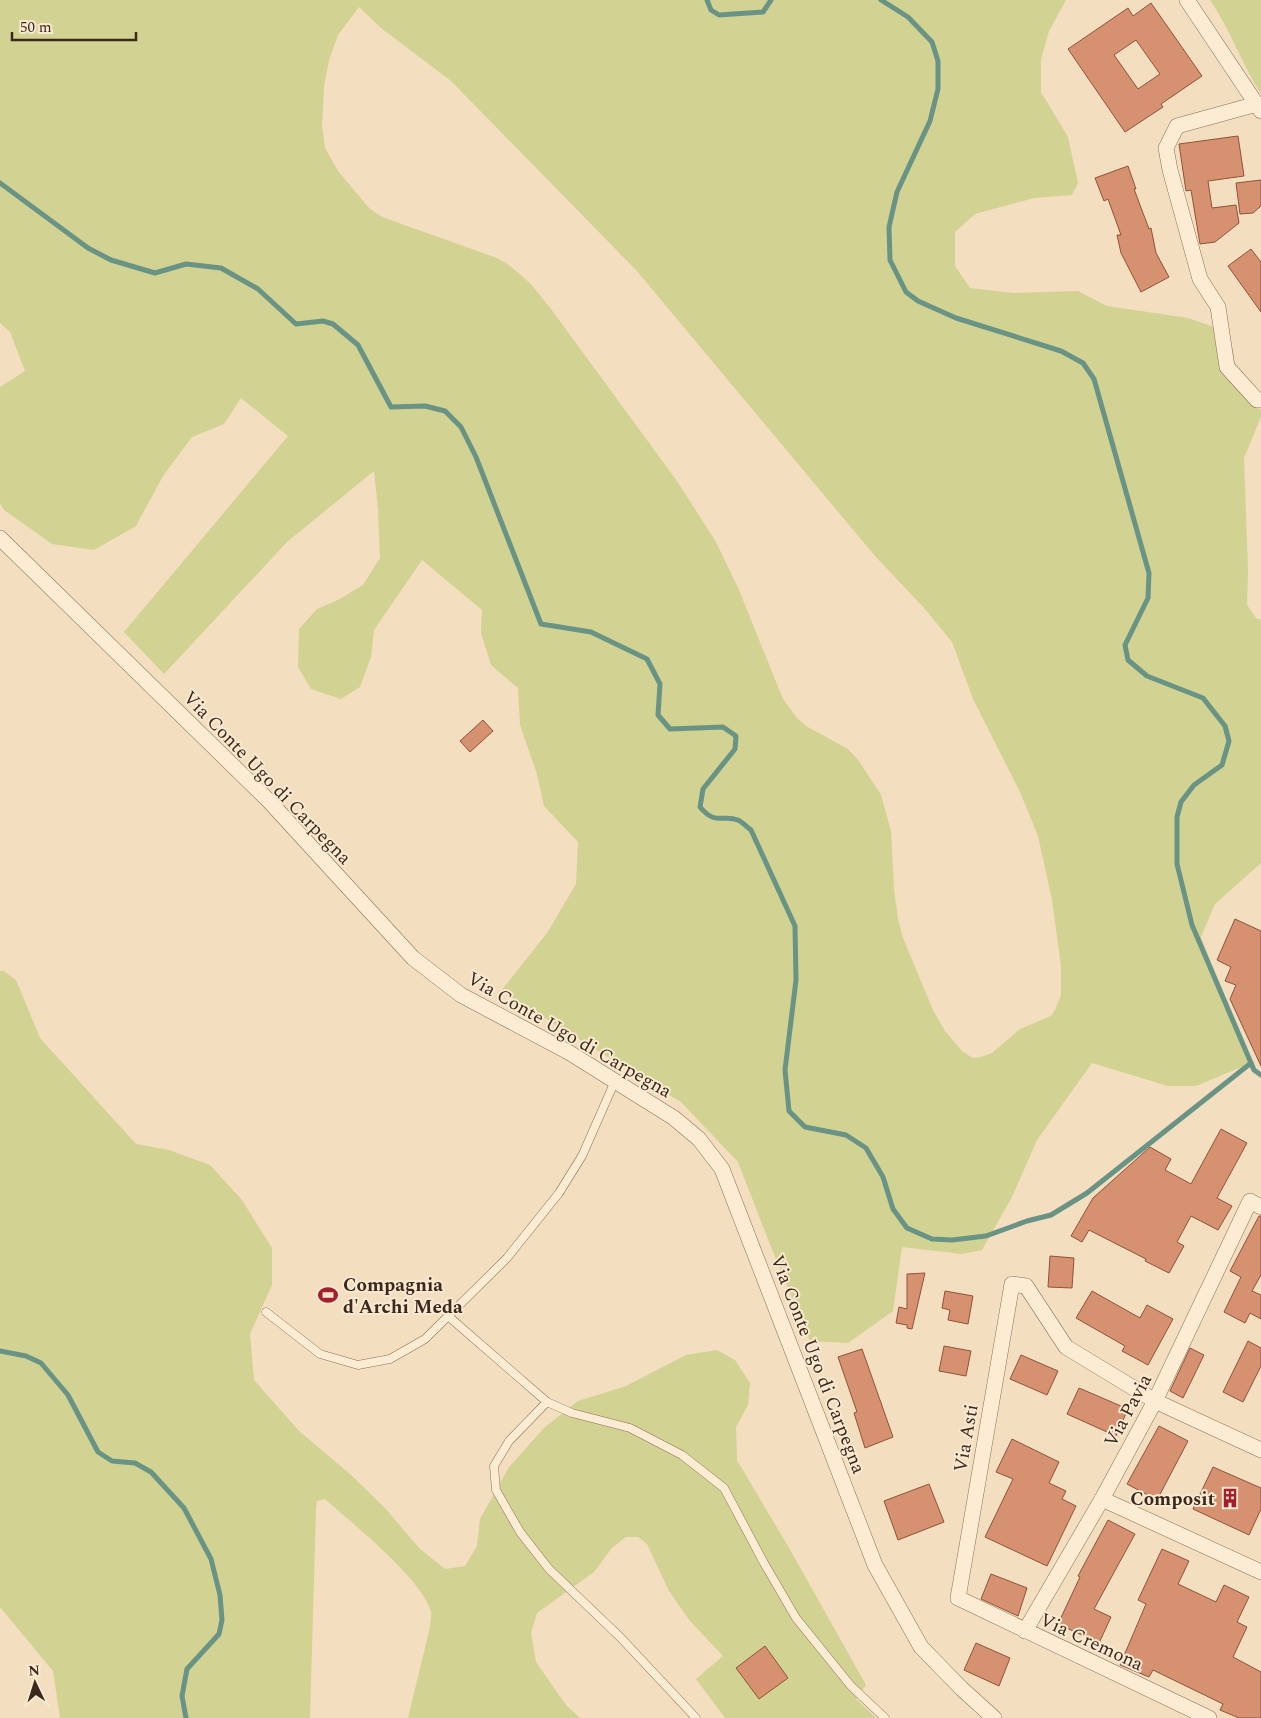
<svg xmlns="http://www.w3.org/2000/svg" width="1261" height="1718" font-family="Spectral,serif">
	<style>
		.green { fill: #d2d292; fill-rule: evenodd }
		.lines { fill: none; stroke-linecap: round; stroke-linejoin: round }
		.stream { stroke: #699485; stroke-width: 5 }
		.building { fill: #d69171; stroke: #915238; fill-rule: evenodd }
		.service-casing { stroke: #8e6e55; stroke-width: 9 }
		.minor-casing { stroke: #8e6e55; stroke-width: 16 }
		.service { stroke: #fdecd4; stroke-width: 8 }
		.minor { stroke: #fdecd4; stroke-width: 15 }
		.labels { text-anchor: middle; stroke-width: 4; stroke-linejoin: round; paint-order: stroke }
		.street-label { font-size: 19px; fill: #3c281c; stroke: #f9e9d0 }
		.poi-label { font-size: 19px; font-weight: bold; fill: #3c281c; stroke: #f9e9d0; text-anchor: start }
	</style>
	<rect width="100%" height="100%" fill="#f3dec0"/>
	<g class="green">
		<path d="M0,0H1066L1049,31L1041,59V92L1068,137L1078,183L1072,195L1034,198L975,214L955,232V266L970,288L1013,293L1078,291L1107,306L1188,318L1217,328L1233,350L1237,379L1243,396L1261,410V417L1244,458L1248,570L1247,605L1256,618L1261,620V863L1215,904L1201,937L1251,1063L1196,1086H1168L1092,1063L1037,1140L1012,1197L982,1250L962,1254L902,1247L893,1311L848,1343L810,1341L771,1247L738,1162L681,1102L501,991L547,933L576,884L578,842L544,806L537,774L520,725L518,688L491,665L481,633L482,610L422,560L374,630L371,657L360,687L341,699L311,689L298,667L299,629L317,609L340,599L363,585L380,558L378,508L374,471L287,542L164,674L124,632L288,436L241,398L224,424L192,437L163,476L136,526L94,550L52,544L4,510L0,503V387L25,371L10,332L0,323ZM359,7L381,28L451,81L636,270L875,556L925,609L952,642L973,699L1020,792L1038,836L1052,900L1061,966V995L1055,1010L1051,1016L1020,1029L992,1053L981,1057L973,1058L963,1052L945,1031L933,1010L903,938L898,919L894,889L891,831L881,795L859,761L848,749L806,726L797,718L783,699L739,590L716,542L677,481L551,309L530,283L509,265L497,258L382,217L370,209L338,171L325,148L322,126L324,86L329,60L338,35Z"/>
		<path d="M1210,0H1261V94C1242,64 1230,29 1210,0Z"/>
		<path d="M0,971H4L16,980L40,1038L136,1144L169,1150L210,1165L242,1200L272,1248V1285L250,1334L254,1380L299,1431L350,1474L385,1508L419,1548L445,1569L465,1566L477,1546L480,1519L509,1467L545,1427L578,1401L626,1386L686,1355L717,1350L735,1360L750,1383L748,1405L736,1427L737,1460L792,1553L866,1685L856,1699L876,1718H725L696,1679L723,1656L690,1621L669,1591L647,1544L638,1537H626L612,1548L594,1572L537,1613L531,1633L536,1662L566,1705L580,1718H408L430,1627C430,1622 432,1616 431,1611C420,1577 353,1524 325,1499L317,1501L316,1509L310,1718H60L53,1671L0,1607Z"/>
	</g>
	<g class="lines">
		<g class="stream">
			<polyline points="707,0 711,10 719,15 763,12 771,0"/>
			<polyline points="881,0 908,17 932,42 938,61 938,89 930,121 897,192 889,227 890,260 906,292 918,301 956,318 1061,351 1083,363 1094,379 1149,573 1148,598 1125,645 1128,660 1147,676 1203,698 1225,726 1229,741 1222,765 1194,785 1181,802 1177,817 1177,864 1192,925 1254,1070 1261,1075"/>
			<path d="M0,183L88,248L111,260L155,273L186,264L221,268L258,289L296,324L323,321L333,324L358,345L391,407L425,406L445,411L461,427L476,457L541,624L591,632L647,659L660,684L658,715L670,729L723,727L736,736L735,749L703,789L700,807C716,826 722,814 738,820C742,822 747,827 751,830L795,926L796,980L785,1070L789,1111L805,1127L846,1135L866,1148L883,1177L893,1209L907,1228L932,1239L952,1240L986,1236L1027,1221L1051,1215L1087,1193L1251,1063"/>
			<polyline points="0,1351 26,1356 41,1363 68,1395 98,1452 112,1461 135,1463 151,1472 184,1508 211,1559 220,1595 222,1620 219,1634 187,1669 182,1696 186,1718"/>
		</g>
	</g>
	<g class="building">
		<path d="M1151,3L1202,76L1161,104L1163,107L1125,132L1068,49L1128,8L1133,16ZM1136,40L1160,74L1138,89L1114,55Z"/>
		<polygon points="1238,136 1244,176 1208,181 1212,208 1236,205 1239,223 1215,242 1200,244 1191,190 1186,191 1179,144"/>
		<polygon points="1128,166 1136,189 1134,189 1149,229 1151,228 1156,253 1169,277 1141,292 1121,253 1117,235 1121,235 1108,199 1104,201 1095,178"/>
		<polygon points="1261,180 1261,206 1253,213 1240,214 1236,183"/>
		<polygon points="1251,249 1261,262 1261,312 1228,266"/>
		<polygon points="483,720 493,731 470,752 460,741"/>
		<polygon points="1235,919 1261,931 1261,1066 1230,999 1236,985 1225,981 1231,967 1217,960"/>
		<polygon points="1221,1129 1247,1143 1217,1198 1232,1206 1218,1230 1191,1216 1177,1242 1184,1246 1169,1273 1145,1261 1146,1259 1089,1230 1082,1242 1071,1236 1093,1198 1150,1147 1171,1159 1165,1170 1191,1184"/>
		<polygon points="1259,1216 1261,1216 1261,1275 1252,1291 1261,1295 1261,1319 1250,1313 1245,1323 1224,1312 1241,1277 1230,1271"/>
		<polygon points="1050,1256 1074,1258 1072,1288 1048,1287"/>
		<polygon points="925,1273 912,1329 907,1328 907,1325 896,1323 899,1307 907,1309 907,1274"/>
		<polygon points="945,1291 973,1296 968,1324 948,1320 950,1310 942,1308"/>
		<polygon points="1092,1291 1140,1318 1147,1305 1173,1319 1148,1365 1122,1351 1125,1346 1076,1318"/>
		<polygon points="1248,1341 1261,1348 1261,1366 1243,1402 1223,1392"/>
		<polygon points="944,1346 971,1351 966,1376 939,1371"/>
		<polygon points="1190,1348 1204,1355 1183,1398 1170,1391"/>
		<polygon points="862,1349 893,1437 865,1448 854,1413 857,1412 838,1357"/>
		<polygon points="1021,1355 1058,1371 1047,1395 1010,1379"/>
		<polygon points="1079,1388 1128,1409 1116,1436 1067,1414"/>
		<polygon points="1159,1426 1188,1441 1157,1500 1127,1484"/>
		<polygon points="1012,1439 1059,1462 1049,1483 1066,1491 1062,1499 1076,1506 1047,1566 985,1537 1013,1479 996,1472"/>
		<polygon points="1213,1467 1261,1488 1261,1509 1249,1535 1193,1509"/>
		<polygon points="929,1484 944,1522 898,1540 884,1501"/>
		<polygon points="1108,1520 1135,1534 1094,1609 1111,1617 1099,1643 1058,1624 1080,1577 1078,1576"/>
		<polygon points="1162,1549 1189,1561 1178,1584 1216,1602 1224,1585 1249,1597 1237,1622 1247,1627 1233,1657 1261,1672 1261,1718 1239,1718 1220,1710 1223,1704 1153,1670 1149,1677 1120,1665 1146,1604 1138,1600"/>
		<polygon points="991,1574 1027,1588 1018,1616 981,1599"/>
		<polygon points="976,1643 1010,1658 999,1686 964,1670"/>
		<polygon points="765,1646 788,1678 759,1699 736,1668"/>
	</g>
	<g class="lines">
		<defs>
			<g id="service">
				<polyline points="266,1312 320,1354 358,1365 390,1359 425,1339 507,1258 559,1193 582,1156 615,1081"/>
				<polyline points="448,1316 547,1402 572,1413 630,1428 682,1455 724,1488 764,1563 796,1618 851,1686 885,1718"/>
				<polyline points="547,1402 509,1441 494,1466 496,1490 520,1532 549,1569 621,1638 696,1718"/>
			</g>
			<g id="minor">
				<polyline points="1187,0 1261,111"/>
				<polyline points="1257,104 1177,126 1166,148 1170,170 1200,279 1218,307 1227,367 1257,400 1261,400"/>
				<polyline points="0,538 269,801 413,958 461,995 570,1053 674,1118 699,1139 722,1169 875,1565 921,1647 962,1689 994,1718"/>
				<polyline points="1102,1499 1261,1572"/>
				<polyline points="1025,1631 1102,1499 1155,1401 1250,1201 1261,1207"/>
				<polyline points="1209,1718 958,1598 1012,1284 1026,1286 1066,1347 1155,1401 1261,1450"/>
			</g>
		</defs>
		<use href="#service" class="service-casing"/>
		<use href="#minor" class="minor-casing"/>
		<use href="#service" class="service"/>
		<use href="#minor" class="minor"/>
	</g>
	<defs>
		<symbol id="stadium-bare" viewBox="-9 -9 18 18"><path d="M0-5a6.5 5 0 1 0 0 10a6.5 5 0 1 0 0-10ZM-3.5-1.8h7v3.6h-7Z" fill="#a51e2d" stroke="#f9e9d0" stroke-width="2.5" paint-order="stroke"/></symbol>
		<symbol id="building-bare" viewBox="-9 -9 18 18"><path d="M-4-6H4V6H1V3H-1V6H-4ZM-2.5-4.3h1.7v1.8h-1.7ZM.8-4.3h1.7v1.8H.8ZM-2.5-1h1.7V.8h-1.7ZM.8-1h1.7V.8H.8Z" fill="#a51e2d" stroke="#f9e9d0" stroke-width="2.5" paint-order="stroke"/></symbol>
	</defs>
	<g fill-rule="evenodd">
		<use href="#stadium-bare" x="314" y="1281" width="28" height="28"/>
		<use href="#building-bare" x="1216" y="1484" width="28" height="28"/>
	</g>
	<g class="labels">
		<g class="street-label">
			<text transform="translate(268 777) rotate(46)" y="7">Via Conte Ugo di Carpegna</text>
			<text transform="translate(570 1034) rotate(30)" y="7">Via Conte Ugo di Carpegna</text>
			<text transform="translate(819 1364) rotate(69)" y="7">Via Conte Ugo di Carpegna</text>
			<text transform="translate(1127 1410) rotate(-62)" y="7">Via Pavia</text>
			<text transform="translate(965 1438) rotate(-80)" y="7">Via Asti</text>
			<text transform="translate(1092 1641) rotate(25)" y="7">Via Cremona</text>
		</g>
		<g class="poi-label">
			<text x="343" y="1291">Compagnia<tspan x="343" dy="22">d'Archi Meda</tspan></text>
			<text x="1215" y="1505" text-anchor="end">Composit</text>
		</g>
	</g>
	<g transform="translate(35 1683) rotate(356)" stroke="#f9e9d0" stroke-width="4" paint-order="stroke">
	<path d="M0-4L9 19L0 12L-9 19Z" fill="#3c281c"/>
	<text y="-8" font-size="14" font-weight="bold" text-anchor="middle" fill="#3c281c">N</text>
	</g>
	<path d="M12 32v8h124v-8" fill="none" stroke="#3c281c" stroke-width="2.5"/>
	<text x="20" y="32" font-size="15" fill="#3c281c" stroke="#f9e9d0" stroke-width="4" paint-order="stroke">50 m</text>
</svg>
